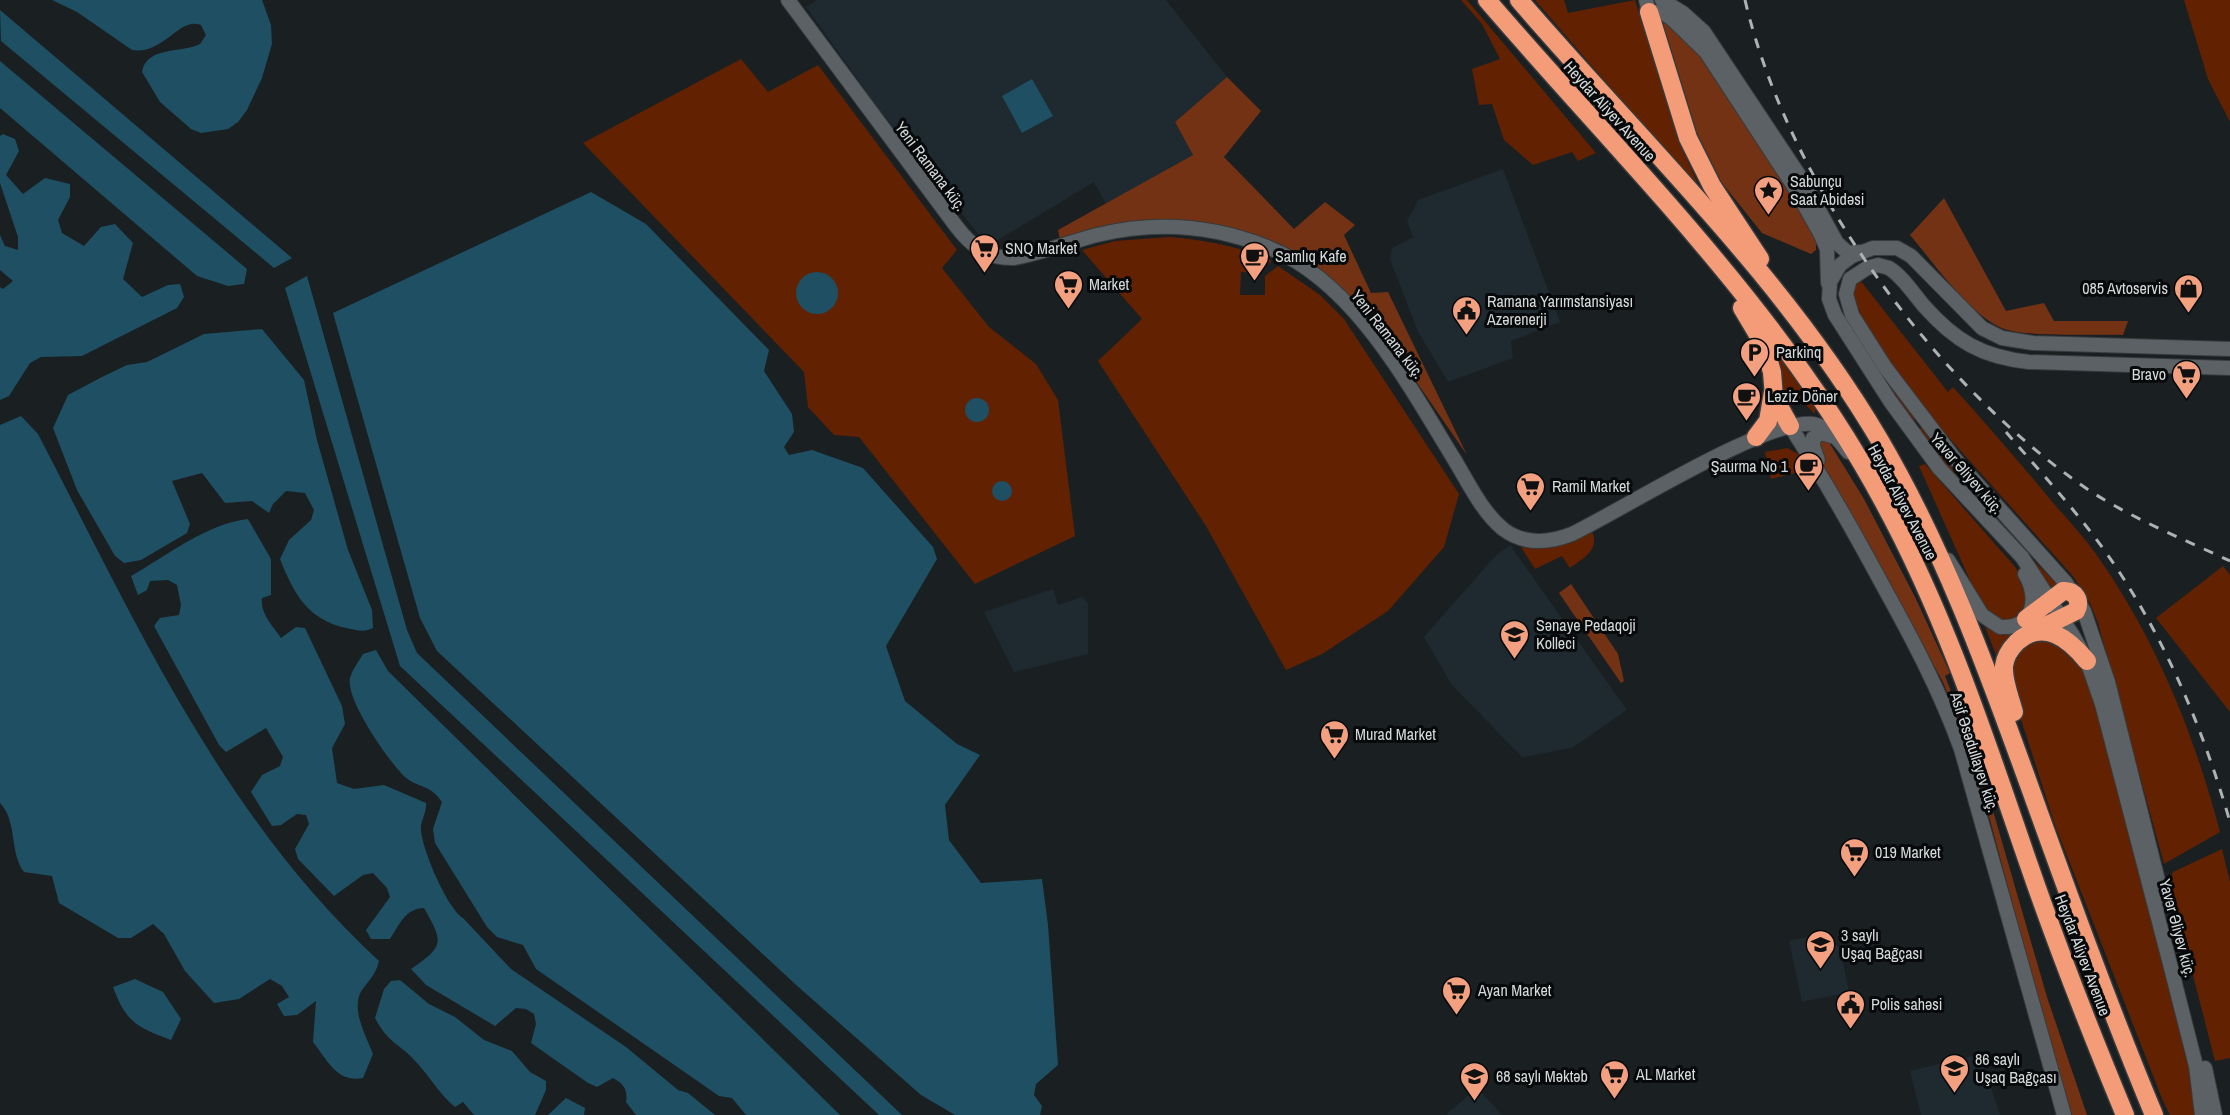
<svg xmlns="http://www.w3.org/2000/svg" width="2230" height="1115" font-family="'Archivo Narrow',sans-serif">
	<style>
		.built { fill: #1e2a30 }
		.green { fill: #622201 }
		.forest { fill: #743214 }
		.water { fill: #1e4f63 }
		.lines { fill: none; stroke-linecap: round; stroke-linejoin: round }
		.secondary-casing { stroke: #373b3d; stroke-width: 16 }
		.highway-casing { stroke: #373b3d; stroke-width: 21 }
		.secondary { stroke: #5b6164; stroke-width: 14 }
		.highway { stroke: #f49b77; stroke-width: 18 }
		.rail { stroke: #adb2b3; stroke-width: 3; stroke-dasharray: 10 10; stroke-linecap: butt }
		.labels { text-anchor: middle; stroke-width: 6; stroke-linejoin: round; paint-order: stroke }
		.street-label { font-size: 16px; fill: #d6dadb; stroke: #07090a }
		.poi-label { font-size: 16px; fill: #d6dadb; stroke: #07090a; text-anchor: start }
	</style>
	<rect width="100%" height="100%" fill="#1a1f22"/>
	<g class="built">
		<polygon points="817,0 1166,0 1227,77 1175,122 1193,155 1106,204 1094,182 998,240 979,235 878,108 806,7"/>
		<polygon points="1503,169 1560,322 1511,341 1513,358 1448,382 1418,332 1390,259 1392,248 1413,237 1407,221 1418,200"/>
		<polygon points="1510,545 1627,710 1572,748 1522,757 1451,684 1424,637 1496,555"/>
		<polygon points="1053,589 1058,605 1082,597 1088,603 1088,654 1014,672 984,612"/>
		<polygon points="1807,937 1840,947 1849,992 1802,1002 1789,941"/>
		<polygon points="1980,1054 2000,1115 1921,1115 1910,1071"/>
		<polygon points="1477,1088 1502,1115 1446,1115"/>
	</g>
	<g class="green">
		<polygon points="1461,0 1467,0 1596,153 1578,161 1572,152 1533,165 1504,140 1492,104 1479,105 1472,69 1500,59 1482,24"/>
		<polygon points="1535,0 1564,0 1568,13 1635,0 1678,140 1697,182 1695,185"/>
		<polygon points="2184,0 2230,0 2230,122 2208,79"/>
		<polygon points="741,59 768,92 818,65 957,250 942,268 989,327 1036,364 1058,400 1075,536 975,584 859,437 834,435 808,407 804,372 583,143"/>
		<path d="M1169,237C1206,240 1238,246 1272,261L1256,273L1241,272L1240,295H1265V276L1278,266L1320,295L1344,319L1459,494L1444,547L1388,611L1322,654L1286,670L1206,526L1098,361L1142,319L1082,250L1115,241Z"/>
		<path d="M1860,280L1948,392L1953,387C1988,426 2022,465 2055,505C2069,521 2084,537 2096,554C2156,639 2194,733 2220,832L2164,864L2098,623L2088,598L2072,575L1933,420L1880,352L1852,298L1854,288Z"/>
		<polygon points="1774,348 1815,408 1815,414 1796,395 1779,393"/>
		<polygon points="1874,360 1915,416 1914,422 1908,418"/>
		<polygon points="1923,427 1959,478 1915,431"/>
		<polygon points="1787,448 1802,456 1811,469 1771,479 1765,452"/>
		<path d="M1925,464L2016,568L2028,590L2023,615C2002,624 1996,620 1981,605L1919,466Z"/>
		<path d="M1592,531C1600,550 1584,558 1570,568L1562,556L1535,569L1521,547C1549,552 1568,543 1592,531Z"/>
		<polygon points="2023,550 2060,587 2052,591"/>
		<polygon points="2223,566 2230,575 2230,712 2156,618"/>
		<polygon points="1984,624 2025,627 2000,665"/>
		<polygon points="2057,637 2084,670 2094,701 2195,1085 2196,1115 2170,1115 2163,1101 2055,825 2008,679 2008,667 2025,640"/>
		<polygon points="2222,849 2230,882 2230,1058 2215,1061 2169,882 2173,872"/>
	</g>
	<g class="forest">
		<polygon points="1666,22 1703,56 1790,190 1816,239 1816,250 1811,254 1762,233 1719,179 1698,141 1660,23"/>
		<polygon points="1227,77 1261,111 1224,157 1294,229 1325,202 1355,225 1344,235 1371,293 1388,292 1467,455 1393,348 1375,325 1342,293 1223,229 1060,240 1058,230 1193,155 1175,122"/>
		<path d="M1944,198L2006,311L2044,303L2054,321H2128L2123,335C2096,334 2026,337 2004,329C1969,315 1934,263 1910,235Z"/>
		<polygon points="1827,439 1864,499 1916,599 1950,673 1945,676 1976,755 1973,757 1943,682 1819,457 1820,440"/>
		<polygon points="1571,584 1618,654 1624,681 1621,683 1559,593"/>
		<polygon points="1978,759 2047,997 2087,1115 2069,1115 1974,760"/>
	</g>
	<g class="water">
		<path d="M52,0H262L271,25L272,44L262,78L247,110L238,122L228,129L201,133L191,129L160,102L142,72C146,46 183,53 200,44L206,35L201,25C179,16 164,55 132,50L77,12Z"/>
		<polygon points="0,10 292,258 274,268 1,41"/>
		<polygon points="0,61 247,269 244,284 228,286 197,276 0,108"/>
		<polygon points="1032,79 1053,116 1022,133 1002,96"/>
		<polygon points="3,134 15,139 19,151 6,175 23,194 45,178 70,184 70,197 58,220 62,233 84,246 101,227 115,224 133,243 123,279 142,297 168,285 180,284 184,297 177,308 82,356 41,357 30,363 9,396 0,400 0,287 3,289 13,281 0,270 0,235 5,246 18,250 18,237 0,183 0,136"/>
		<polygon points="591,192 646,224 769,350 764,371 792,414 794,432 784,447 789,455 812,450 863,468 933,547 937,559 886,646 905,701 957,744 980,755 945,805 949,840 981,883 1042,879 1048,925 1058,1065 1036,1084 1034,1095 1042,1106 1040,1115 955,1115 921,1095 795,984 437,651 420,618 333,313"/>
		<circle cx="817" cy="293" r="21"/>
		<polygon points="307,276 407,630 417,653 902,1115 879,1115 400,666 285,288"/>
		<path d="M262,329L304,380L317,440L348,550L372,610L373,628C363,633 357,630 346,628C307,619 294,594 280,559L289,540L311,520L314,510L305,493L286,491L273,504L269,513L252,501L225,503L202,473L172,481L190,524L187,533L141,560L124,563L115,556L77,490L53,428L68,395L102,377L127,365L147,362L204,334Z"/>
		<circle cx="977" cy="410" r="12"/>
		<path d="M21,416L38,434C134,619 223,818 379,961C376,974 370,979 362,990C350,1008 366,1036 373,1054L363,1078C337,1083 328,1061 313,1042L316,1001L297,1015L284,1016L277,1004L289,997L282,986L270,979L239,999L214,1003L185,971L164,934L153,924L131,938H118L59,903L52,876L24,872C9,852 18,822 0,803V425Z"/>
		<circle cx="1002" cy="491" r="10"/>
		<path d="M248,519L271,559V595L262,598C260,614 273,626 281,638L296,627L305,628L342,706L345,724L332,748L337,783L354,789L384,785L426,803C427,813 420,821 421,830C422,849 447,908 463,918L511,969L626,1047L678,1090L688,1093L715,1115H636L626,1102C628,1090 624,1084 613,1078L597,1087L588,1083L531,1043L536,1024L534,1014L526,1009L516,1008L495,1026L426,985L411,969C444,946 444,943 424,908C406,908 399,925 390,939H371L366,930L390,897L387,888L373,873L363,875L334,896L298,859L295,849L309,824L306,815L297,814L281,825L272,826L251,792L262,775L280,766L283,757L266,728L226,752L219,745L154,626L160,618L179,615L181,605L177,585L168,580L150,581L147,590L138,595L131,576C168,555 206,524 248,519Z"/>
		<path d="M376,650L388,671L840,1115H746L732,1098L719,1096L536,969L523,945L497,937L487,927L435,843L433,829L442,802C429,783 419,789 405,777C389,762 345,699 350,678C352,670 359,661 363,654Z"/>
		<path d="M135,979L163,992L181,1019L171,1040C136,1027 126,1022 113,987Z"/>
		<path d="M400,980L429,1004L455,1017L484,1040L512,1051L530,1072L546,1081V1090L535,1115H474L463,1102L455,1107C440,1095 430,1077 417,1063C400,1043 389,1045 375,1018L384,989L391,981Z"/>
		<polygon points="566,1098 585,1108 584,1115 548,1115"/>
	</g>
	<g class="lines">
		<defs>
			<g id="secondary">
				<path d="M788,0L956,226C971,246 988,259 1014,258C1042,253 1070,242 1097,235C1155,221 1212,225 1267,247C1353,280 1408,384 1454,459C1468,482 1482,512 1503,529C1524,545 1549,543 1572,534C1622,510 1767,418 1813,424C1828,426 1840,441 1848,452"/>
				<polyline points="1646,0 1649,12 1661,12 1671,18 1706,52 1793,185 1820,233 1827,249 1828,283"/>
				<polyline points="1662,0 1683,13 1704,32 1803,181 1837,243 1848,253 1860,252"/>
				<path d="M1790,426C1823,477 1853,530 1882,584C1912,638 1940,691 1961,749L2064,1115"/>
				<polyline points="1818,460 1813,446 1813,438 1822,433 1831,436"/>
				<path d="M1948,560L1982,615L2000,627C2033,629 2040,599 2025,574"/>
				<path d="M2164,904L2108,682L2084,611L2066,583L1955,459L1885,367L1852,315L1846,294L1850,279L1867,268L1878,265L1889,268C1903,277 1913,293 1924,306C1955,341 1982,357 2029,362L2230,368"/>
				<polyline points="2205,1068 2215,1115"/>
				<polyline points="2202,1115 2196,1066 2169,960 2102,704 2087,661 2072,634 2022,557 1939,468 1890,401 1835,315 1829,299 1830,282 1840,265 1852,256 1873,248 1897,248 1911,256 1982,328 2002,338 2033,343 2230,349"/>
			</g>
			<g id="highway">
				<path d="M1487,0C1626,162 1781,311 1883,501C1946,616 1986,741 2029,865C2058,949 2091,1033 2125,1115"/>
				<path d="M1519,0C1642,143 1783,276 1879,439C1943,548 1986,666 2029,785C2069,896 2109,1007 2154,1115"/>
				<polyline points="1649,12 1688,138 1712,186 1760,259"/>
				<polyline points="1742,308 1764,345 1772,372 1774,397 1790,426"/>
				<polyline points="1756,437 1768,421 1773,392"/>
				<path d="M2026,619L2063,591C2075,590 2082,601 2076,611L2037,630"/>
				<path d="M2014,712C2010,697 2003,681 2004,666C2005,657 2010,649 2017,642C2043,618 2069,639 2087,661"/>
			</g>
		</defs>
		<use href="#secondary" class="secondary-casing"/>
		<use href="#highway" class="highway-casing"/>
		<use href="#secondary" class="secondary"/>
		<use href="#highway" class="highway"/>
		<g class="rail">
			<path d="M1745,0C1787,179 1927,375 2077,482C2123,515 2179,537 2230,561"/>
			<path d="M2006,432C2043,475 2084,519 2116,567C2168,645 2204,732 2230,822"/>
		</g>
	</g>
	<defs>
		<symbol id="sight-pin" viewBox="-11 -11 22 30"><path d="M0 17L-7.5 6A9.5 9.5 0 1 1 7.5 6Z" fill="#f2a07f" stroke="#07090a"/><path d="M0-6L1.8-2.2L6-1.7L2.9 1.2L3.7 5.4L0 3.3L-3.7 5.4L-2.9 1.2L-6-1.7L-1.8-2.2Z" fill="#111"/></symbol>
		<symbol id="supermarket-pin" viewBox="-11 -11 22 30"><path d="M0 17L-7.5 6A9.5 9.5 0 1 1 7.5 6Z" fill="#f2a07f" stroke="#07090a"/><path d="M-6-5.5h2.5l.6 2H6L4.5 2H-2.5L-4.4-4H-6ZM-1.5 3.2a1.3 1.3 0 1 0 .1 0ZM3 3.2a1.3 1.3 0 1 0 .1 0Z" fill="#111"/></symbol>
		<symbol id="cafe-pin" viewBox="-11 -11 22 30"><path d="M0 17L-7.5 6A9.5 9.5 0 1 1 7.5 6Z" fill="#f2a07f" stroke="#07090a"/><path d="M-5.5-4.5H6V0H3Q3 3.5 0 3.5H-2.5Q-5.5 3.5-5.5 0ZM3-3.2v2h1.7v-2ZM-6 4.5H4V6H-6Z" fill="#111"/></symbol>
		<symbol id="shop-pin" viewBox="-11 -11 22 30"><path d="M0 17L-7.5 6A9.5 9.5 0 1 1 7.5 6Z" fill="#f2a07f" stroke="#07090a"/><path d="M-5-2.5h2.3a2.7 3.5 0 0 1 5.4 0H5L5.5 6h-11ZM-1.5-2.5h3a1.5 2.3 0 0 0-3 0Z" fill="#111"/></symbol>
		<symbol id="civic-pin" viewBox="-11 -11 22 30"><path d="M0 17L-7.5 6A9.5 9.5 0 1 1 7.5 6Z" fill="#f2a07f" stroke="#07090a"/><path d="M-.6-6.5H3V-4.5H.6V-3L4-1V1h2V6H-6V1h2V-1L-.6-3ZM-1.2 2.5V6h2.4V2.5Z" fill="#111"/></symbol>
		<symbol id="parking-pin" viewBox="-11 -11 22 30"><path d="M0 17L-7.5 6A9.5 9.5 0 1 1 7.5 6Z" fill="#f2a07f" stroke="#07090a"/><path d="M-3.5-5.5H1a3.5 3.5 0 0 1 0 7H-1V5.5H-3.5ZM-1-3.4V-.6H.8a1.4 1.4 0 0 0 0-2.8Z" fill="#111"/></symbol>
		<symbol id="university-pin" viewBox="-11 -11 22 30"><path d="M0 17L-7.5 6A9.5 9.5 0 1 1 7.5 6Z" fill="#f2a07f" stroke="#07090a"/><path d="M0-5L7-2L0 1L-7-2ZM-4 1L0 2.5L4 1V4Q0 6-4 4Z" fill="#111"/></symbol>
		<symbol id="school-pin" viewBox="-11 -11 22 30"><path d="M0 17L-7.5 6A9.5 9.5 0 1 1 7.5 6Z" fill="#f2a07f" stroke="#07090a"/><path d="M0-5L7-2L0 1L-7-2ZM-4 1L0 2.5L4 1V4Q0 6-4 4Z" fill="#111"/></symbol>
	</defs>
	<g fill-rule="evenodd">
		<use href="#sight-pin" x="1752" y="174" width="33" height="45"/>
		<use href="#supermarket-pin" x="968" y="232" width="33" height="45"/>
		<use href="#cafe-pin" x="1238" y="240" width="33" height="45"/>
		<use href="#supermarket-pin" x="1052" y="268" width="33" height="45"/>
		<use href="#shop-pin" x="2172" y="272" width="33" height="45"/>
		<use href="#civic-pin" x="1450" y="294" width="33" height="45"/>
		<use href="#parking-pin" x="1738" y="336" width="33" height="45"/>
		<use href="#supermarket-pin" x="2170" y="358" width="33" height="45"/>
		<use href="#cafe-pin" x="1730" y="380" width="33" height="45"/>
		<use href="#cafe-pin" x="1792" y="450" width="33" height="45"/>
		<use href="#supermarket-pin" x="1514" y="470" width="33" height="45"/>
		<use href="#university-pin" x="1498" y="618" width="33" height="45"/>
		<use href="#supermarket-pin" x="1318" y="718" width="33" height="45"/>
		<use href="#supermarket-pin" x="1838" y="836" width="33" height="45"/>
		<use href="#school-pin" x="1804" y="928" width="33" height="45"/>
		<use href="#supermarket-pin" x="1440" y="974" width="33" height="45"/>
		<use href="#civic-pin" x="1834" y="988" width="33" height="45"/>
		<use href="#school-pin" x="1938" y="1052" width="33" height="45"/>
		<use href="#supermarket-pin" x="1598" y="1058" width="33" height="45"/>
		<use href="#school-pin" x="1458" y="1060" width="33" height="45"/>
	</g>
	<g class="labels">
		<g class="street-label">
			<text transform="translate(1610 111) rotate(48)" y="6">Heydar Aliyev Avenue</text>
			<text transform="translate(931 166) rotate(53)" y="6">Yeni Ramana küç.</text>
			<text transform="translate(1388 334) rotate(52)" y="6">Yeni Ramana küç.</text>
			<text transform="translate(1967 473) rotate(49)" y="6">Yavər Əliyev küç.</text>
			<text transform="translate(1903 502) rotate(62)" y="6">Heydar Aliyev Avenue</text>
			<text transform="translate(1975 752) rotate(72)" y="6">Asif Əsədullayev küç.</text>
			<text transform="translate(2178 928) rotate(75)" y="6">Yavər Əliyev küç.</text>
			<text transform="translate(2083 955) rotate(69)" y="6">Heydar Aliyev Avenue</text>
		</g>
		<g class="poi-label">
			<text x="1790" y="187">Sabunçu<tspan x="1790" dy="18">Saat Abidəsi</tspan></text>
			<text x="1005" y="254">SNQ Market</text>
			<text x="1275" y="262">Samlıq Kafe</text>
			<text x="1089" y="290">Market</text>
			<text x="2168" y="294" text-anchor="end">085 Avtoservis</text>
			<text x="1487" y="307">Ramana Yarımstansiyası<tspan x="1487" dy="18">Azərenerji</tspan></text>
			<text x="1776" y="358">Parkinq</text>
			<text x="2166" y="380" text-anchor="end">Bravo</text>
			<text x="1767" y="402">Ləziz Dönər</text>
			<text x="1788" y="472" text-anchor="end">Şaurma No 1</text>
			<text x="1552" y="492">Ramil Market</text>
			<text x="1536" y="631">Sənaye Pedaqoji<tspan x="1536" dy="18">Kolleci</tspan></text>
			<text x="1355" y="740">Murad Market</text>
			<text x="1875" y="858">019 Market</text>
			<text x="1841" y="941">3 saylı<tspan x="1841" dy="18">Uşaq Bağçası</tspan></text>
			<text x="1478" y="996">Ayan Market</text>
			<text x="1871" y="1010">Polis sahəsi</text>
			<text x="1975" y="1065">86 saylı<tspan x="1975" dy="18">Uşaq Bağçası</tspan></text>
			<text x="1636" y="1080">AL Market</text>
			<text x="1496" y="1082">68 saylı Məktəb</text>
		</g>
	</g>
</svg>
